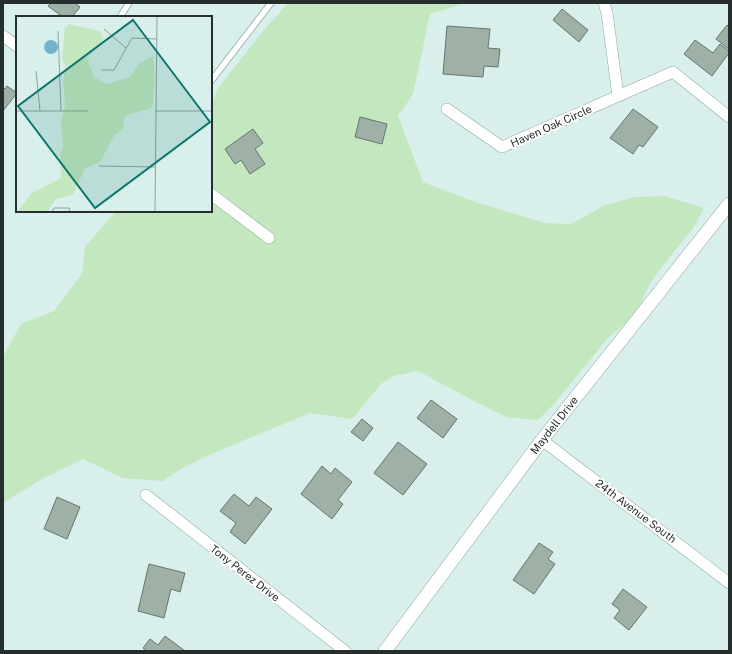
<svg xmlns="http://www.w3.org/2000/svg" width="732" height="654" font-family="'Public Sans',sans-serif">
	<style>
		.green { fill: #c3e7be }
		.building { fill: #9fb1a7; stroke: #65766e }
		.lines { fill: none; stroke-linecap: round; stroke-linejoin: round }
		.service-casing { stroke: #91a6a3; stroke-width: 7 }
		.minor-casing { stroke: #91a6a3; stroke-width: 12 }
		.tertiary-casing { stroke: #91a6a3; stroke-width: 14 }
		.service { stroke: #fff; stroke-width: 5.5 }
		.minor { stroke: #fff; stroke-width: 11 }
		.tertiary { stroke: #fff; stroke-width: 13 }
		.labels { text-anchor: middle; stroke-width: 4; stroke-linejoin: round; paint-order: stroke }
		.street-label { font-size: 11px; fill: #252e2c; stroke: #fff }
		.inset-road { fill: none; stroke: #91a29f; stroke-width: 1 }
		.view { fill: #0f766e; fill-opacity: 0.15; stroke: #0f766e; stroke-width: 2 }
		.inset-edge { fill: none; stroke: #252e2c; stroke-width: 2 }
	</style>
	<rect width="100%" height="100%" fill="#d9efeb"/>
	<polygon class="green" points="288,3 465,3 430,14 413,94 398,116 423,182 475,202 545,223 571,224 605,205 636,197 664,196 704,208 694,227 668,259 650,283 637,313 607,339 554,404 538,420 506,417 474,401 418,371 393,376 381,384 352,419 310,413 211,454 181,469 163,481 123,478 83,459 42,479 3,503 3,357 21,324 54,311 82,274 85,247 116,211 211,211 211,105 218,88 264,30"/>
	<g class="building">
		<polygon points="51,3 75,3 80,7 72,17 63,17 48,6"/>
		<polygon points="562,9 588,30 579,42 553,20"/>
		<polygon points="727,25 729,27 729,49 716,39"/>
		<polygon points="447,26 490,29 488,48 500,49 498,67 484,66 483,77 443,74"/>
		<polygon points="695,40 713,53 720,44 729,51 729,53 712,76 684,54"/>
		<polygon points="7,86 17,93 3,111 3,87 5,89"/>
		<polygon points="633,109 658,127 643,147 639,145 633,154 610,138"/>
		<polygon points="360,117 387,124 382,144 355,137"/>
		<polygon points="253,129 263,143 255,149 265,164 250,174 241,160 235,164 225,149"/>
		<polygon points="431,400 457,419 443,438 417,418"/>
		<polygon points="362,419 373,428 363,441 351,432"/>
		<polygon points="398,442 427,464 403,495 374,473"/>
		<polygon points="322,466 331,474 335,468 352,482 338,500 343,504 332,519 301,494"/>
		<polygon points="234,494 249,506 256,497 272,509 245,544 230,532 236,523 220,511"/>
		<polygon points="57,497 80,507 67,539 44,529"/>
		<polygon points="539,543 553,552 548,559 555,564 534,594 513,580"/>
		<polygon points="149,564 185,573 180,592 171,589 164,618 138,611"/>
		<polygon points="623,589 647,607 629,630 614,618 620,610 612,604"/>
		<polygon points="165,636 185,651 147,651 143,648 150,639 158,645"/>
	</g>
	<g class="lines">
		<defs>
			<g id="service">
				<polyline points="120,17 129,3"/>
				<polyline points="211,81 271,3"/>
			</g>
			<g id="minor">
				<polyline points="604,3 607,13 618,96"/>
				<polyline points="3,36 17,46"/>
				<polyline points="447,109 502,147 673,72 729,117"/>
				<polyline points="211,194 269,238"/>
				<polyline points="542,440 729,583"/>
				<polyline points="146,495 345,651"/>
			</g>
			<polyline id="tertiary" points="385,651 542,440 729,204"/>
		</defs>
		<use href="#service" class="service-casing"/>
		<use href="#minor" class="minor-casing"/>
		<use href="#tertiary" class="tertiary-casing"/>
		<use href="#service" class="service"/>
		<use href="#minor" class="minor"/>
		<use href="#tertiary" class="tertiary"/>
	</g>
	<g class="labels">
		<g class="street-label">
			<text transform="translate(551 126) rotate(-24)" y="4">Haven Oak Circle</text>
			<text transform="translate(554 425) rotate(-52)" y="4">Maydell Drive</text>
			<text transform="translate(636 511) rotate(37)" y="4">24th Avenue South</text>
			<text transform="translate(245 573) rotate(38)" y="4">Tony Perez Drive</text>
		</g>
	</g>
	<g transform="translate(16 16)">
		<rect width="196" height="196" fill="#d9efeb"/>
		<path d="M53,8L84,15L88,23L71,42L78,61L90,68L114,61L125,46L137,40L139,64L136,92L111,99L108,102L107,114L99,118L84,146L69,152L57,179L40,183L31,196H1L16,177L45,162L44,138L47,132L45,106L49,89L47,64L50,50L46,43L49,12Z" fill="#c3e7be"/>
		<path d="M28 31a7 7 0 1 1 14 0a7 7 0 1 1-14 0Z" fill="#71b4d0"/>
		<path class="inset-road" d="M88,13L110,32M42,15L45,95M85,54H98L116,22L141,23M20,55L24,95M0,95H72M139,95H196M83,150L139,151M36,196L38,192H53L54,196M139,196L141,0"/>
		<path class="view" d="M117,4L194,106L79,192L2,90Z"/>
		<rect width="196" height="196" class="inset-edge"/>
	</g>
	<rect width="732" height="654" fill="none" stroke="#252e2c" stroke-width="8"/>
</svg>
